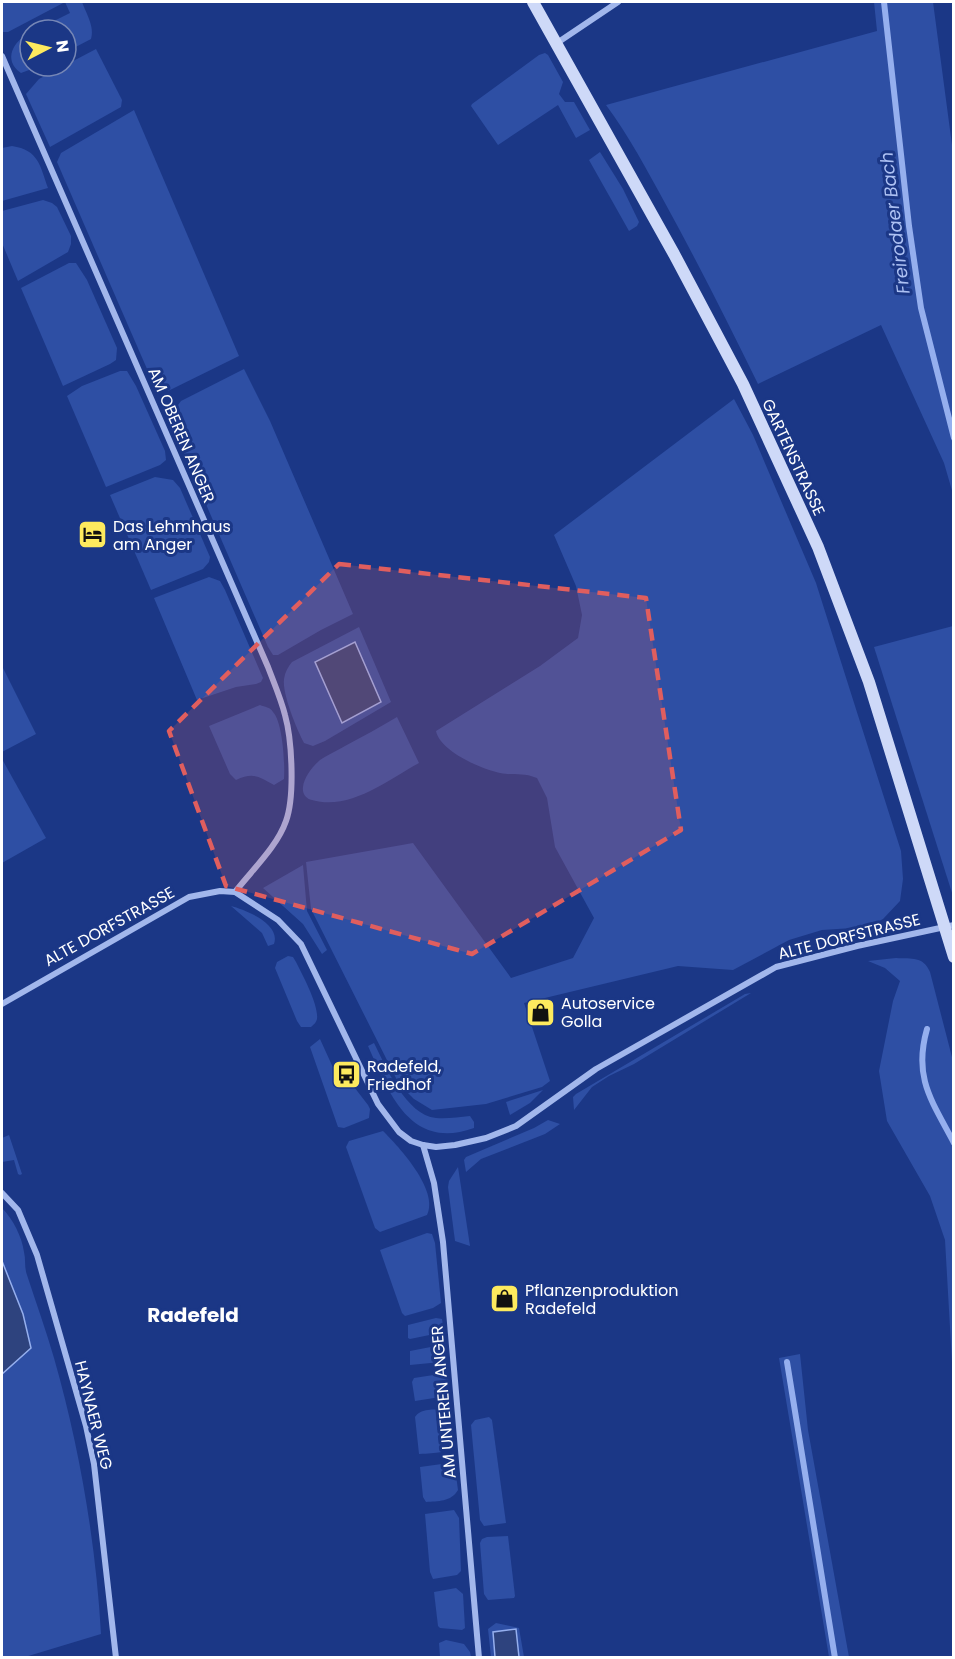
<svg xmlns="http://www.w3.org/2000/svg" width="955" height="1659" font-family="Poppins,sans-serif">
	<style>
		.green { fill: #2e4fa4 }
		.water { fill: #2e437e; stroke: #95afee; stroke-width: 1.5 }
		.lines { fill: none; stroke-linecap: round; stroke-linejoin: round }
		.stream { stroke: #95afee; stroke-width: 6 }
		.minor { stroke: #a2b7ec; stroke-width: 6 }
		.secondary { stroke: #ced9f8; stroke-width: 12 }
		.marked { fill: #e05e5e; fill-opacity: 0.2; stroke: #e05e5e; stroke-width: 4.5; stroke-dasharray: 12 8; stroke-linejoin: round }
		.labels { text-anchor: middle; stroke-width: 6; stroke-linejoin: round; paint-order: stroke }
		.street-label { font-size: 16px; fill: #fff; stroke: #1b3786 }
		.poi-label { font-size: 16px; fill: #fff; stroke: #1b3786; text-anchor: start }
		.water-label { font-size: 18px; font-style: italic; fill: #adc1f3; stroke: #1b3786 }
		.quarter-label { font-size: 20px; font-weight: bold; fill: #fff; stroke: #1b3786 }
	</style>
	<rect width="100%" height="100%" fill="#1b3786"/>
	<g class="green">
		<path d="M2,2H82C86,13 95,27 91,39L66,52V30H36L70,13L65,2L8,32H2Z"/>
		<path d="M874,2H933L954,160L953,494L944,463L881,325L758,384C728,323 698,263 665,203C647,170 629,136 606,105L877,31Z"/>
		<path d="M30,33V66H40L21,73C2,60 14,40 30,33Z"/>
		<polygon points="96,49 122,100 121,107 50,147 26,94 39,79"/>
		<polygon points="545,53 548,55 563,82 559,94 565,102 574,102 590,130 576,138 558,105 498,145 471,106 472,104 539,55"/>
		<polygon points="134,110 239,356 168,391 154,385 57,162 61,153"/>
		<path d="M12,146C39,150 40,166 48,188L2,201V148Z"/>
		<polygon points="600,152 623,189 639,222 637,226 629,231 589,160"/>
		<polygon points="43,200 52,203 57,207 71,236 71,244 68,252 18,281 2,243 2,211"/>
		<polygon points="69,263 76,263 87,280 117,348 116,360 110,364 63,386 21,288"/>
		<polygon points="244,369 270,421 353,614 321,630 278,655 273,655 268,647 172,426 172,413 181,401"/>
		<polygon points="120,371 127,371 136,386 165,451 166,460 160,465 106,487 67,396 82,386"/>
		<path d="M734,399L753,435L816,583L901,851L903,879L900,901L883,919L868,927L822,930L789,940L733,970L678,966L524,1003L550,1081L542,1087L486,1104L432,1110L414,1099L399,1084L311,909L306,862L413,843L511,978L573,958L594,918L555,847L547,798L537,778C521,772 515,776 500,773C481,769 440,751 436,731L540,666L578,638L582,615L576,586L554,535Z"/>
		<polygon points="155,477 173,480 180,488 210,557 209,562 203,569 151,590 110,495"/>
		<polygon points="209,577 220,581 225,590 263,678 261,682 256,684 236,687 197,700 154,598"/>
		<polygon points="953,626 954,626 953,896 874,647"/>
		<path d="M359,627L391,702L325,741L313,746L304,743C297,730 282,694 284,679C285,672 288,667 292,662Z"/>
		<polygon points="2,666 36,734 2,752"/>
		<path d="M260,705C265,707 270,707 273,712C283,723 285,764 284,779L274,785C258,776 253,772 236,780L230,774L209,726Z"/>
		<path d="M397,717L419,763C388,780 350,811 312,800C306,799 302,794 303,787C304,777 313,766 320,760C327,755 337,751 345,746C362,737 380,727 397,717Z"/>
		<polygon points="2,759 46,838 2,863"/>
		<polygon points="303,865 307,911 327,950 322,954 303,924 263,888"/>
		<path d="M231,906C246,910 281,924 274,944L268,946L262,933Z"/>
		<path d="M288,956L293,957L296,962C302,974 319,1005 317,1019C316,1023 314,1024 311,1027H301L297,1021L275,968L277,962Z"/>
		<path d="M896,958C912,959 923,956 930,972L953,1061V1380L945,1240L930,1196L887,1121L879,1071L893,1001L900,981L885,968L868,961Z"/>
		<polygon points="751,993 634,1064 609,1076 592,1087 574,1110 573,1097 576,1094 745,994"/>
		<polygon points="320,1039 340,1083 351,1083 368,1105 370,1109 369,1118 344,1128 338,1127 310,1047"/>
		<path d="M374,1043C386,1067 406,1115 436,1118C447,1119 459,1117 470,1116L474,1122V1128C410,1151 389,1093 368,1046Z"/>
		<polygon points="543,1090 530,1103 510,1115 506,1102"/>
		<polygon points="548,1120 560,1124 545,1134 481,1159 466,1172 464,1160 466,1157 534,1128"/>
		<path d="M383,1131C399,1147 439,1190 427,1215L380,1232L375,1228L346,1147L349,1141Z"/>
		<polygon points="9,1135 22,1174 20,1175 18,1174 14,1160 2,1162 2,1138"/>
		<polygon points="458,1167 470,1246 455,1241 448,1187 449,1181"/>
		<path d="M2,1208C13,1219 22,1237 24,1252C26,1260 24,1267 27,1275C36,1303 46,1330 54,1358C79,1445 96,1543 101,1634L25,1657H2V1374L31,1347L23,1314L2,1261Z"/>
		<polygon points="427,1233 432,1234 435,1243 441,1303 433,1308 405,1316 402,1313 380,1250"/>
		<polygon points="436,1318 442,1319 444,1332 410,1339 408,1338 408,1325"/>
		<path d="M441,1345C447,1349 446,1358 441,1362L410,1365V1351Z"/>
		<polygon points="800,1354 808,1430 849,1657 829,1657 779,1358"/>
		<polygon points="440,1374 448,1377 449,1391 447,1396 415,1401 412,1382 414,1378"/>
		<path d="M444,1409L449,1412L451,1416C453,1452 457,1452 419,1454L415,1417C421,1408 434,1410 444,1409Z"/>
		<polygon points="489,1417 492,1420 506,1523 484,1526 480,1520 471,1425 475,1420"/>
		<path d="M449,1463L455,1468L458,1490C451,1502 438,1501 426,1502L423,1497L420,1467Z"/>
		<polygon points="454,1510 459,1518 461,1571 457,1575 433,1579 430,1572 425,1514"/>
		<polygon points="508,1536 515,1596 514,1598 488,1600 484,1594 480,1543 482,1539 487,1537"/>
		<polygon points="456,1588 463,1594 465,1628 462,1630 440,1628 438,1626 434,1592"/>
		<polygon points="496,1623 519,1628 524,1657 519,1657 515,1629 493,1632 495,1657 491,1657 488,1629"/>
		<polygon points="446,1640 464,1644 470,1652 471,1657 440,1657 439,1643"/>
	</g>
	<g class="water">
		<polygon points="355,642 381,702 342,723 315,662"/>
		<polygon points="2,1261 23,1314 31,1348 2,1374"/>
		<polygon points="516,1629 519,1657 495,1657 493,1632"/>
	</g>
	<g class="lines">
		<g class="stream">
			<polyline points="884,2 909,226 921,308 954,438"/>
			<path d="M927,1029C913,1078 932,1101 954,1143"/>
			<polyline points="787,1362 835,1658"/>
		</g>
		<g class="minor">
			<polyline points="557,43 618,2"/>
			<path d="M2,56L268,667C274,683 281,699 285,715C292,740 295,796 286,821C277,847 252,870 235,892"/>
			<polyline points="2,1004 189,897 220,891 235,892 278,920 301,944 378,1104 399,1132 411,1141 423,1145 436,1147 455,1145 486,1138 516,1126 596,1069 776,967 857,946 954,925"/>
			<polyline points="423,1145 434,1183 443,1242 479,1658"/>
			<polyline points="2,1193 18,1210 37,1255 86,1426 94,1464 116,1658"/>
		</g>
		<polyline class="secondary" points="533,2 674,254 743,384 818,547 869,682 954,957"/>
	</g>
	<path class="marked" d="M339,564L646,598L681,830L472,954L226,886L169,731Z"/>
	<defs>
		<symbol id="hotel-square" viewBox="-11 -11 22 22"><rect x="-9" y="-9" width="18" height="18" rx="4" fill="#fdea5e" stroke="#1b3786"/><path d="M-6-4.5h1.5V1H6V5H4.5V3h-9V5H-6ZM-4 0a1.8 1.8 0 1 1 3.6 0ZM.5 0V-2.5h3Q6-2.5 6 0Z" fill="#111"/></symbol>
		<symbol id="shop-square" viewBox="-11 -11 22 22"><rect x="-9" y="-9" width="18" height="18" rx="4" fill="#fdea5e" stroke="#1b3786"/><path d="M-5-2.5h2.3a2.7 3.5 0 0 1 5.4 0H5L5.5 6h-11ZM-1.5-2.5h3a1.5 2.3 0 0 0-3 0Z" fill="#111"/></symbol>
		<symbol id="bus-square" viewBox="-11 -11 22 22"><rect x="-9" y="-9" width="18" height="18" rx="4" fill="#fdea5e" stroke="#1b3786"/><path d="M-5-6H5V4H4V6H2V4H-2V6H-4V4H-5ZM-3.5-4V0h7V-4ZM-3.5 1.2v1.5H-2V1.2ZM2 1.2v1.5H3.5V1.2Z" fill="#111"/></symbol>
	</defs>
	<g fill-rule="evenodd">
		<use href="#hotel-square" x="76" y="518" width="33" height="33"/>
		<use href="#shop-square" x="524" y="996" width="33" height="33"/>
		<use href="#bus-square" x="330" y="1058" width="33" height="33"/>
		<use href="#shop-square" x="488" y="1282" width="33" height="33"/>
	</g>
	<g class="labels">
		<g class="street-label">
			<text transform="translate(182 435) rotate(67)" y="6">AM OBEREN ANGER</text>
			<text transform="translate(794 457) rotate(65)" y="6">GARTENSTRASSE</text>
			<text transform="translate(109 926) rotate(-29)" y="6">ALTE DORFSTRASSE</text>
			<text transform="translate(849 936) rotate(-14)" y="6">ALTE DORFSTRASSE</text>
			<text transform="translate(443 1402) rotate(-95)" y="6">AM UNTEREN ANGER</text>
			<text transform="translate(94 1415) rotate(76)" y="6">HAYNAER WEG</text>
		</g>
		<g class="poi-label">
			<text x="113" y="532">Das Lehmhaus<tspan x="113" dy="18">am Anger</tspan></text>
			<text x="561" y="1009">Autoservice<tspan x="561" dy="18">Golla</tspan></text>
			<text x="367" y="1072">Radefeld,<tspan x="367" dy="18">Friedhof</tspan></text>
			<text x="525" y="1296">Pflanzenproduktion<tspan x="525" dy="18">Radefeld</tspan></text>
		</g>
		<g class="water-label">
			<text transform="translate(895 223) rotate(-97)" y="6">Freirodaer Bach</text>
		</g>
		<g class="quarter-label">
			<text x="193" y="1322">Radefeld</text>
		</g>
	</g>
	<rect width="955" height="1659" fill="none" stroke="#ffffff" stroke-width="6"/>
	<g transform="translate(48 48) rotate(83)"><circle r="28" fill="#1b3786" stroke="#7687b6" stroke-width="1.5"/>
	<path d="M0-4.5L10 22L0 15L-10 22Z" fill="#fdea5e"/>
	<text y="-9" font-size="16" font-weight="bold" text-anchor="middle" fill="#ffffff">N</text>
	</g>
</svg>
